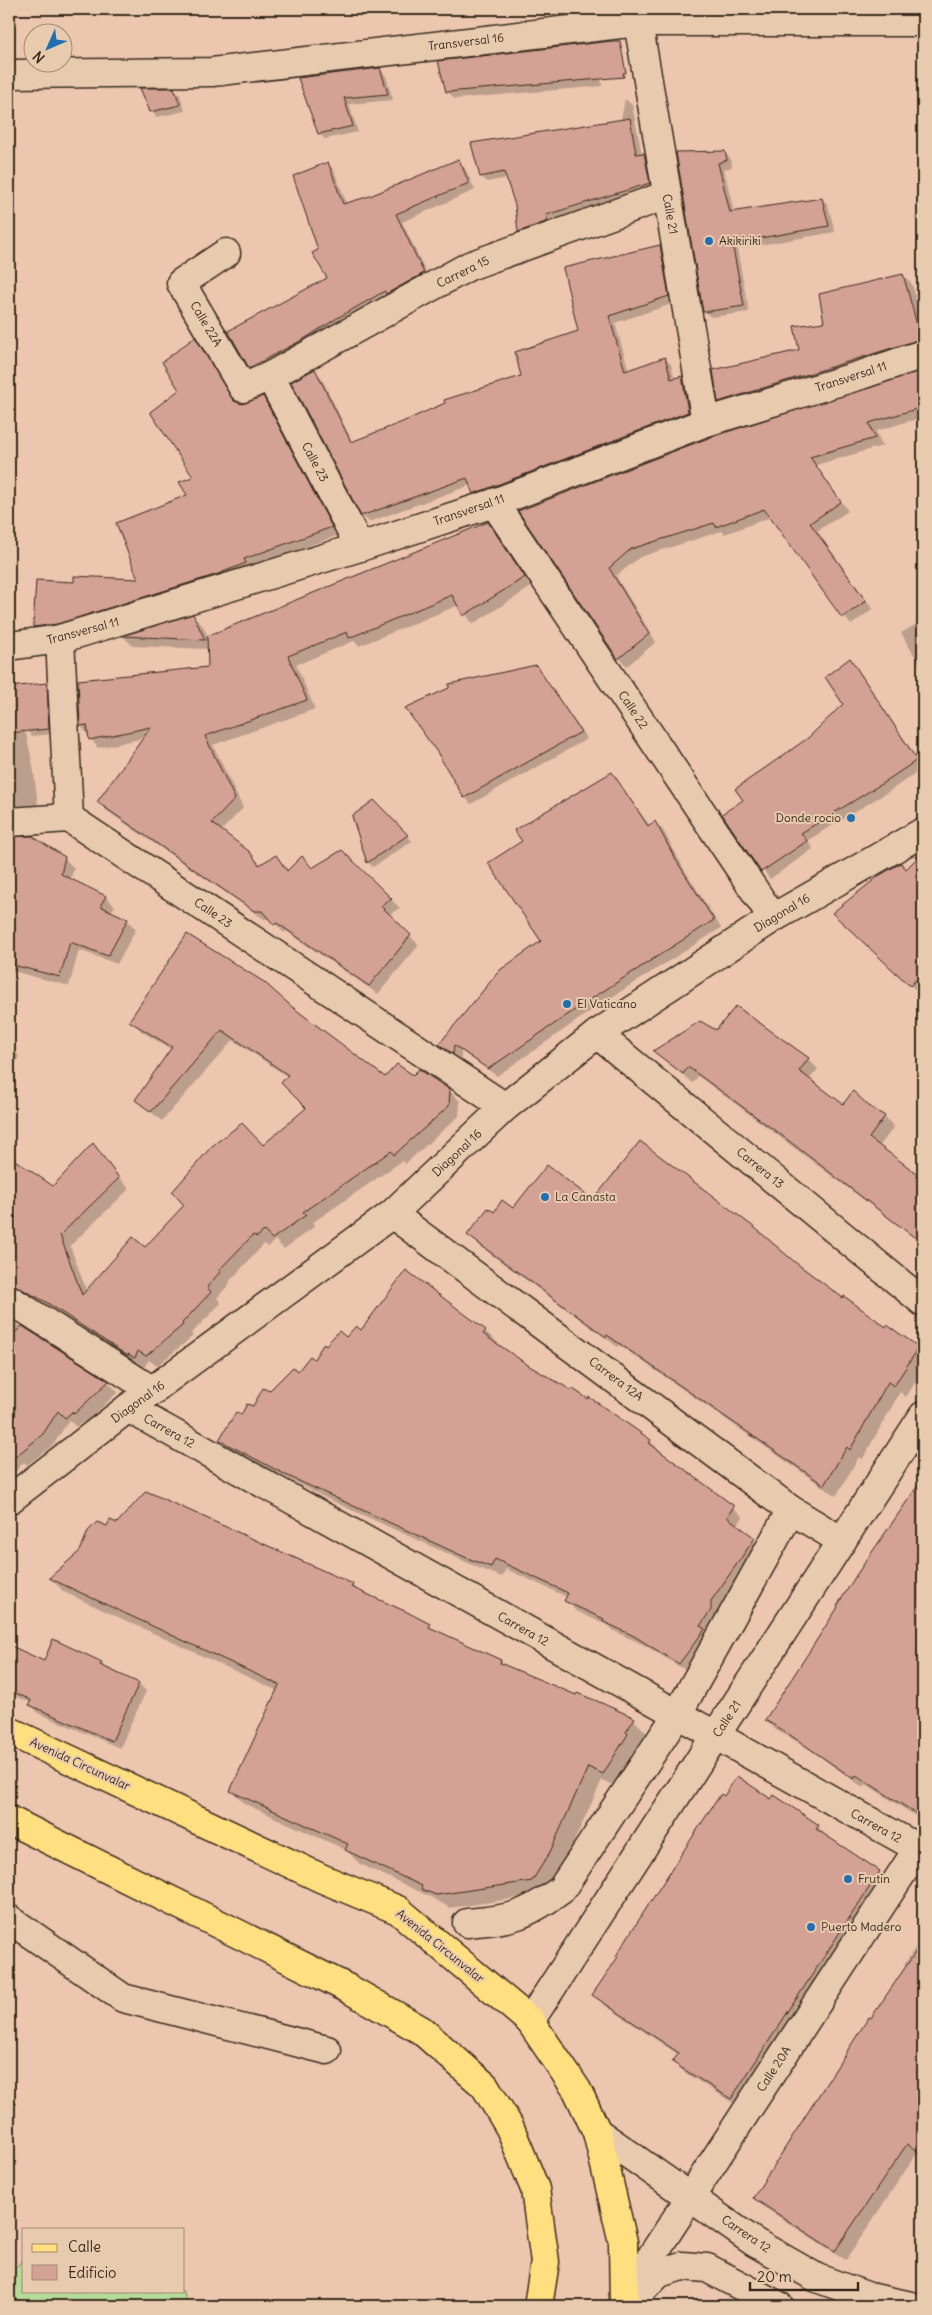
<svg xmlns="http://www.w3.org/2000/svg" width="932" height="2315" font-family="Delius,sans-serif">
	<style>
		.green { fill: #b4dc99; stroke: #78835c }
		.shadow { fill: #0003 }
		.building { fill: #d4a195; stroke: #3b2a1e }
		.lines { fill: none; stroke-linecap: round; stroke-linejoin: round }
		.minor-casing { stroke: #3b2a1e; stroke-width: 31 }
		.major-casing { stroke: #3b2a1e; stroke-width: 31 }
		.minor { stroke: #e8cbaf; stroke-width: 28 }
		.major { stroke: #ffdf80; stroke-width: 28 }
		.poi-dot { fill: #1f6fb2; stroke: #e8cbaf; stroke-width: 2 }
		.labels { text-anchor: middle; stroke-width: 4; stroke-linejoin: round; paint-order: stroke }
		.street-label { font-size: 12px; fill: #3b2a1e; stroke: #e8cbaf }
		.poi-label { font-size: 12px; fill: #3b2a1e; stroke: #e8cbaf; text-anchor: start }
	</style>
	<rect width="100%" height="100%" fill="#ecc6af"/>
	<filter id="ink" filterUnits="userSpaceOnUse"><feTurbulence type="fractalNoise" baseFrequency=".02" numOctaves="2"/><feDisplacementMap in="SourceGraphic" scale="10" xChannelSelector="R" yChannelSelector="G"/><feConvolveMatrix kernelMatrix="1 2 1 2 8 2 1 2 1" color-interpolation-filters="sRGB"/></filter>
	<g filter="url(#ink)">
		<polygon class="green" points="24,2259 24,2291 183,2291 188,2306 9,2306 9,2274"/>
		<g class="shadow">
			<polygon points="599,52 602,86 455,99 448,92"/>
			<polygon points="380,69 386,76 393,100 349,104 358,132 325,139 319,133 300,79"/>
			<polygon points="174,89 180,95 185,111 157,117 151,111"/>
			<polygon points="625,99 632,105 642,155 650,160 655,189 551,221 553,227 525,237 519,231 516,205 508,178 487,182 481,176 472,144 610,176"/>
			<polygon points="725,153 731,159 732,167 724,169 734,213 822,199 828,205 835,232 737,249 749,312 711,317 704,311 678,154"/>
			<polygon points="458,161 465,168 475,190 402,222 430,280 257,374 250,367 229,332 329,278 327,163 334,170 347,204 370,197"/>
			<polygon points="660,246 666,253 675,303 615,323 629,371 665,358 671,365 675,379 682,378 689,385 694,419 480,500 474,493 471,485 369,522 362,515 314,371 321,377 353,443 523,377 580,332"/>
			<polygon points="903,275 912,284 923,326 923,349 728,410 720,401 800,351 825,323"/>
			<polygon points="195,339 202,346 238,403 242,405 263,398 271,406 339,535 250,567 42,634 35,626 75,584 140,581 189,496 195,478 180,390"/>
			<polygon points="923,370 923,417 876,431 882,446 816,465 848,511 817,531 873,609 851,625 771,517 725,534 722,531 640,557 616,576 656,642 627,666 619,658 520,511"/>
			<polygon points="487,523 496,532 533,586 473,624 459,605 359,646 354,641 296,665 315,709 213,745 243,808 221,831 250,853 261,865 276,856 289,871 302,857 313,869 342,852 400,908 388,915 419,945 378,994 286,931 284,933 271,919 264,919 107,811 98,802 144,738 98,748 81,726 209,668 209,649 133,646 124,637 193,616 203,626 208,637"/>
			<polygon points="923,620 923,670 901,633"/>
			<polygon points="850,660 857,668 923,768 891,790 808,840 813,849 770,879 724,815 745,800 845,704"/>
			<polygon points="536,666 587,739 471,804 465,797"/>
			<polygon points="46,685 51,690 53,734 32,736 27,731"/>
			<polygon points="9,688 18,698 33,765 39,814 9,818"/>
			<polygon points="612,774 650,826 655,822 663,830 684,869 721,928 601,1004 497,1076 461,1051 461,1060 441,1044 542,942 524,842"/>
			<polygon points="374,801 412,841 373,867 368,862"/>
			<polygon points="34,837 64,858 74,868 70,880 106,897 115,906 111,912 127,920 136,929 117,964 79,950 69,986 9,970 9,839"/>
			<polygon points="923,854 923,988 919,993 842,921 907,870"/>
			<polygon points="290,1007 386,1078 414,1077 450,1091 460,1101 459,1116 405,1164 402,1161 312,1223 315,1226 284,1249 275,1240 268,1247 264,1244 229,1282 230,1283 217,1298 221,1303 191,1334 193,1336 157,1366 149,1360 143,1369 9,1299 9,1157 53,1187 93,1145 129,1189 70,1246 87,1292 145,1248 307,1108 288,1077 233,1040 162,1121 137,1100 172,1050 141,1031 131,1020"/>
			<polygon points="736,1008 808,1059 818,1069 809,1080 843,1106 870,1108 885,1117 894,1127 879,1147 917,1175 923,1167 923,1244 698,1076 693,1083 655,1052 716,1032"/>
			<polygon points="9,1046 19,1056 9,1080"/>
			<polygon points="594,1201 795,1264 923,1354 923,1370 906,1397 900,1392 862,1460 859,1457 836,1496 619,1345 618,1347 481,1247 469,1235 494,1214 513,1210"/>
			<polygon points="406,1271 485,1331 496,1341 494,1343 530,1368 650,1441 660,1451 659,1452 733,1507 743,1517 737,1526 764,1549 690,1673 646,1646 614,1631 609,1626 576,1611 566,1600 567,1597 506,1569 502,1577 479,1568 330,1500 231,1450 221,1440 241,1417 269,1392 315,1361 327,1347 361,1331"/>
			<polygon points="9,1319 108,1382 118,1392 85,1423 83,1422 76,1427 69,1420 53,1445 27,1465 24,1462 9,1478"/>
			<polygon points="923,1478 923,1821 866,1784 864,1788 802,1744 776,1730 766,1720"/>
			<polygon points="117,1524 352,1585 359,1592 429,1625 436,1632 501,1661 508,1668 576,1697 597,1702 634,1720 647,1733 638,1746 641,1748 617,1787 602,1780 563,1866 545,1894 450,1908 431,1897 360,1864 346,1850 245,1804 232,1791 278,1691 64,1592 51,1579 108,1528"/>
			<polygon points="9,1646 44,1663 101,1663 108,1670 139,1684 146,1691 120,1748 38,1713 31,1703 9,1693"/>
			<polygon points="774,1797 818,1826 827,1837 879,1872 889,1882 741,2108 684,2072 674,2062 679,2055 603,2004 593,1994"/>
			<polygon points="923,1936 923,2157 917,2153 846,2260 765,2208 755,2198 907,1968 904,1965"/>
		</g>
		<g class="building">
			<polygon points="612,41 620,41 626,73 623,73 624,77 446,92 438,61"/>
			<polygon points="380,68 388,94 344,98 353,126 318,134 298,78"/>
			<polygon points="140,88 174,88 180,105 150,112"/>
			<polygon points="630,118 636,154 644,153 650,183 546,215 548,221 518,232 515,205 504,172 480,177 471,143"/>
			<polygon points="725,151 727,160 718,163 730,212 822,198 829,226 732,243 744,306 703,312 676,152"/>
			<polygon points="459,159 469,183 396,214 424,273 386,294 385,291 339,317 304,339 249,368 228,331 327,278 312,253 318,250 293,176 328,162 343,204 370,196"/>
			<polygon points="660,245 669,296 609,316 625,371 665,357 671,379 682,376 688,412 473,494 467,478 361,516 291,382 315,369 351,442 400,423 445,403 444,400 521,376 515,352 578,331 563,268"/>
			<polygon points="903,274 921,339 718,402 713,370 799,350 794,326 824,322 819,294"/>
			<polygon points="195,337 234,401 242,404 263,396 332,527 244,559 246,563 218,574 57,624 33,627 36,580 74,582 74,576 138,579 116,523 187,495 179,482 193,477 150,412 179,390 162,362"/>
			<polygon points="923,370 923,407 869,423 875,438 810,457 841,502 810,523 866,601 842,618 764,509 716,527 714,523 631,549 609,568 649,634 618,659 518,511 711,437"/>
			<polygon points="488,522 525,577 463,616 452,595 349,638 347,632 288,656 307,700 205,736 235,799 212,823 250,852 259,865 276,855 287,871 302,856 312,868 342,850 392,899 381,906 411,935 369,986 277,923 274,925 262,911 254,911 97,802 151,727 89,740 87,725 80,726 78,680 208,667 207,636"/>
			<polygon points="193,614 205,640 122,636"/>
			<polygon points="850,658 917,760 883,783 801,833 807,841 761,872 722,814 743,800 735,789 808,738 843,704 825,677"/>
			<polygon points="536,665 581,732 464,798 437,752 405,708 449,688 449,684"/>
			<polygon points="47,683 49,729 9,733 9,687"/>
			<polygon points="612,772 648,826 655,821 676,860 714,920 594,997 488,1069 454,1045 453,1054 439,1044 500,970 541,941 488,863 522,841 514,830"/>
			<polygon points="374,800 408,835 367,863 352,816"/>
			<polygon points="32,836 65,857 61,874 106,896 100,906 128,919 108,956 70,942 60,977 9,964 9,837"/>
			<polygon points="923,852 923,972 910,986 832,913 880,875 901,863 906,869"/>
			<polygon points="187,934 264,982 291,1006 385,1077 397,1064 413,1075 419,1069 450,1090 449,1106 394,1155 391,1151 303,1212 306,1215 272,1239 264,1231 257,1237 253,1235 219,1270 220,1272 207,1287 211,1292 182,1323 183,1325 146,1356 138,1351 135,1358 128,1354 128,1356 46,1302 9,1282 9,1156 53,1186 93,1143 119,1178 60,1235 82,1295 133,1237 145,1247 184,1205 172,1192 212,1146 242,1123 263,1145 306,1108 281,1083 288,1075 222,1030 151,1112 135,1100 172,1047 129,1021"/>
			<polygon points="736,1006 809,1058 799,1071 843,1104 853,1091 870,1107 885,1116 869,1138 923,1178 923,1244 785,1138 688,1067 683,1074 653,1051 700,1021 716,1030"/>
			<polygon points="640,1141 755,1228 796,1263 843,1298 844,1296 886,1327 887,1325 919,1347 894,1386 888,1382 850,1450 847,1447 824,1485 607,1335 606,1337 467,1235 488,1208 494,1212 502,1200 513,1208 547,1165 593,1200"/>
			<polygon points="406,1270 486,1330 483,1334 531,1367 571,1390 573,1389 588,1399 589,1397 651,1440 649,1443 734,1506 727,1517 755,1538 711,1601 711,1610 700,1626 705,1629 679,1664 634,1636 602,1621 604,1619 564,1601 568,1593 495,1559 491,1567 467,1558 288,1476 219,1440 236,1412 241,1415 247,1404 253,1406 263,1388 269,1391 293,1367 298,1371 310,1356 314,1359 324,1343 326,1345 339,1331 346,1337 356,1326 361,1330"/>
			<polygon points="22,1326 109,1381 74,1414 72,1412 65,1418 58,1411 43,1434 9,1462 9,1339"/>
			<polygon points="923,1478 923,1818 856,1775 854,1779 790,1735 765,1720 838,1607 837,1606 857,1574"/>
			<polygon points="146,1491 353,1584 351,1587 407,1612 430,1624 429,1627 501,1660 500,1663 576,1695 577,1693 597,1701 635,1718 626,1732 628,1734 603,1774 588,1767 550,1852 532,1881 436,1895 421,1889 422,1886 345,1850 348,1844 230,1791 279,1685 49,1578 80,1551 88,1531 97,1522 107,1526 110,1520 117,1523"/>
			<polygon points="53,1639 102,1662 100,1665 139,1683 112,1741 29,1705 31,1700 9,1690 9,1645 44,1661"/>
			<polygon points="737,1776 771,1799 774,1795 819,1825 816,1829 880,1871 731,2099 672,2062 679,2053 592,1995 618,1957 616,1956 631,1932 710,1810 721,1794 724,1796"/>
			<polygon points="923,1941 923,2155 907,2144 835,2251 753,2198 849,2048 869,2017 871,2018"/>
		</g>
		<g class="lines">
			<defs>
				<g id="minor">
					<polyline points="631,9 638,22 706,422"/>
					<polyline points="9,74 212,72 638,22 923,22"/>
					<polyline points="226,253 181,283 243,388 270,376 469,266 667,195"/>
					<polyline points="270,376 360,547"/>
					<polyline points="494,503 773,918"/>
					<polyline points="60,639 69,818"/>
					<polyline points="9,646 60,639 360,547 494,503 706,422 861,375 923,354"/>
					<polyline points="69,818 505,1107"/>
					<polyline points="9,822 69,818"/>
					<polyline points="597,1034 923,1302"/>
					<polyline points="392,1214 791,1510 842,1541"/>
					<polyline points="9,1299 153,1391"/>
					<polyline points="128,1408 923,1851"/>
					<polyline points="9,1500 128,1408 392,1214 505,1107 597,1034 773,918 923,832"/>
					<polyline points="9,1919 123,1998 327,2050"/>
					<path d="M467,1923C513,1919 523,1917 561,1890L677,1715L791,1510"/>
					<polyline points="530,2021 923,1416"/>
					<polyline points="597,2132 754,2242 817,2278 869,2297 911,2306"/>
					<polyline points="637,2295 659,2273 682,2266 707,2268 779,2306"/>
					<polyline points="625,2297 923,1841"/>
				</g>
				<g id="major">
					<polyline points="9,1731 323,1879 398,1910 530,2021 577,2090 597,2132 623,2242 624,2306"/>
					<polyline points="9,1820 349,1989 421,2030 485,2086 510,2128 535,2189 545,2262 538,2306"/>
				</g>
			</defs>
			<use href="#minor" class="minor-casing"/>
			<use href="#major" class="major-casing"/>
			<use href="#minor" class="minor"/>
			<use href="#major" class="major"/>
		</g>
	</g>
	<g class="poi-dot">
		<circle cx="709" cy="241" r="5"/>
		<circle cx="851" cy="818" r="5"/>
		<circle cx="567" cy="1004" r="5"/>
		<circle cx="545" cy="1197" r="5"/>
		<circle cx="848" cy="1879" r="5"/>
		<circle cx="811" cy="1927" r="5"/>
	</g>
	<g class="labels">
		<g class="street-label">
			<text transform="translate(466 42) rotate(-7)" y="4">Transversal 16</text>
			<text transform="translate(670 214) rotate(80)" y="4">Calle 21</text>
			<text transform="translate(463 272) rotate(-26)" y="4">Carrera 15</text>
			<text transform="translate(206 324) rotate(59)" y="4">Calle 22A</text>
			<text transform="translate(851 377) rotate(-18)" y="4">Transversal 11</text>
			<text transform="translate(315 462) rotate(62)" y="4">Calle 23</text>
			<text transform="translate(469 510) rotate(-19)" y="4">Transversal 11</text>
			<text transform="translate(83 631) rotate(-15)" y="4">Transversal 11</text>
			<text transform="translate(633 710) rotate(56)" y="4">Calle 22</text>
			<text transform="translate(213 913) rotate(34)" y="4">Calle 23</text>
			<text transform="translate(782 913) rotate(-31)" y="4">Diagonal 16</text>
			<text transform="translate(457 1153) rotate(-43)" y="4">Diagonal 16</text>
			<text transform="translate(760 1168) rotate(39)" y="4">Carrera 13</text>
			<text transform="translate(616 1379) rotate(37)" y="4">Carrera 12A</text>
			<text transform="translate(138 1402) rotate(-36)" y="4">Diagonal 16</text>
			<text transform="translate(169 1431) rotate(29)" y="4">Carrera 12</text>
			<text transform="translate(523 1629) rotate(29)" y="4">Carrera 12</text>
			<text transform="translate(727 1719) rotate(-57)" y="4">Calle 21</text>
			<text transform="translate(80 1764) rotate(25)" y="4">Avenida Circunvalar</text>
			<text transform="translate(876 1826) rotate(29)" y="4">Carrera 12</text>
			<text transform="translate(440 1946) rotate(39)" y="4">Avenida Circunvalar</text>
			<text transform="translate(774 2069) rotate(-57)" y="4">Calle 20A</text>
			<text transform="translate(746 2234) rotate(34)" y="4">Carrera 12</text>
		</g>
		<g class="poi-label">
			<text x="719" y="245">Akikiriki</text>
			<text x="841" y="822" text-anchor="end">Donde rocio</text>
			<text x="577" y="1008">El Vaticano</text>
			<text x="555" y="1201">La Canasta</text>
			<text x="858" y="1883">Frutin</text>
			<text x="821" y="1931">Puerto Madero</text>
		</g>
	</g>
	<rect width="932" height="2315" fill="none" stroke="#e8cbaf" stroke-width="30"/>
	<rect x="15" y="15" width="902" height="2285" fill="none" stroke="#3b2a1e" stroke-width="2" filter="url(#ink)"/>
	<rect x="22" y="2228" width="162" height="65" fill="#e8cbaf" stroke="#a38b75"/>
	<rect x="32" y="2244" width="25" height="8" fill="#ffdf80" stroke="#a38b75"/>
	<text x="68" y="2252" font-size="15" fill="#3b2a1e">Calle</text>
	<rect x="32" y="2265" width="25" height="15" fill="#d4a195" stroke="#a38b75"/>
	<text x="68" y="2278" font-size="15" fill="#3b2a1e">Edificio</text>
	<g transform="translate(48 48) rotate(225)"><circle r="24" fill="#e8cbaf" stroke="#a38b75"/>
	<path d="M0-4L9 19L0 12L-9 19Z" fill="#1f6fb2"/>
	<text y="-8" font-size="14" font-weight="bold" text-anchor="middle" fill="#3b2a1e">N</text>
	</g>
	<path d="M750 2282v8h108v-8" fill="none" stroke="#3b2a1e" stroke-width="2.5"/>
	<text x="757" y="2282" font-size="15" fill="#3b2a1e" stroke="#e8cbaf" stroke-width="4" paint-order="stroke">20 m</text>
</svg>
